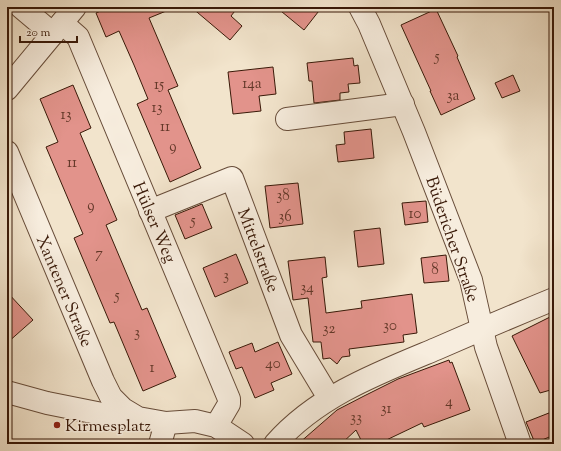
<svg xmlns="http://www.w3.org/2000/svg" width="561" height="451" font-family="'Sorts Mill Goudy',serif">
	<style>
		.building { fill: #e2938b; stroke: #391908 }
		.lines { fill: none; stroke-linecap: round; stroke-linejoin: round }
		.minor-casing { stroke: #674c39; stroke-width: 24 }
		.minor { stroke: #f7edde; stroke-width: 22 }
		.poi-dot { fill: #8f2418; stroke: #f7edde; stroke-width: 1.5 }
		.labels { text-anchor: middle; stroke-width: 3; stroke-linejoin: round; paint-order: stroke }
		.number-label { font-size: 15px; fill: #633829 }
		.street-label { font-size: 17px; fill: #391908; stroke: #f7edde }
		.poi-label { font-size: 17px; fill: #391908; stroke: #f7edde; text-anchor: start }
	</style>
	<rect width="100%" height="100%" fill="#f2e4cc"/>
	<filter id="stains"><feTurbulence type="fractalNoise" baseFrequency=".005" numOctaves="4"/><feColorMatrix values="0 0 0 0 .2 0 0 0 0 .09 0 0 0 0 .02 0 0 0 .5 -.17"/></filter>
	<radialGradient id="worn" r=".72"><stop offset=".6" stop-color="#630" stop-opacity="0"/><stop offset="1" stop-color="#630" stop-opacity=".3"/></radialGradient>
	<g class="building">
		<polygon points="110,7 176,7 149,18 178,86 168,90 201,168 170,182 137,104 148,99 134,65 119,31 106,37 96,13"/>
		<polygon points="191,7 238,7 231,16 242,26 230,40"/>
		<polygon points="276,7 322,7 304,30"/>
		<polygon points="436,9 458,56 457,57 475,99 441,115 430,91 431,91 401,25"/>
		<polygon points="353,58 354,66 358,65 360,83 348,84 349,92 340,93 340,100 314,103 312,81 309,81 307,63"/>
		<polygon points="273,67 276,94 259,96 261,111 233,114 228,72"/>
		<polygon points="513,75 520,91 502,98 495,83"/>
		<polygon points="73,85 91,128 80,133 117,220 106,225 142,310 147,308 176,377 143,391 114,322 110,323 74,238 83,234 46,147 58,142 40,99"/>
		<polygon points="371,129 374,158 338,162 336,145 345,144 344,132"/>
		<polygon points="298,183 303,224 270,228 265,186"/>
		<polygon points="426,201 428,222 405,225 402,203"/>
		<polygon points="202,204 212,228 185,239 175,215"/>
		<polygon points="380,228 384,264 358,267 354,231"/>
		<polygon points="236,254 248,283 215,297 203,268"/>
		<polygon points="446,255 449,281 424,283 421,258"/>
		<polygon points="325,257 327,277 322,278 326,313 362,308 361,301 412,294 417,333 403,335 404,342 349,349 350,356 342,357 337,364 330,358 323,359 321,342 313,342 308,298 293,300 288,261"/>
		<polygon points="7,292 33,320 7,343"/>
		<polygon points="554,315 554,389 540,393 512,336"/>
		<polygon points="278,342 292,374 271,383 274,390 255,398 242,367 236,369 229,352 252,343 255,352"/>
		<polygon points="449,360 450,363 452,362 470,410 424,427 422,423 378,444 363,444 356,430 341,444 298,444 337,410 364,396 398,379"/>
		<polygon points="554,411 554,435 535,443 526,422"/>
	</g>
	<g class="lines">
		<defs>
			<g id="minor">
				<polyline points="21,7 53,34"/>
				<polyline points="360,7 369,24 414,132 471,280 486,347 520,444"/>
				<polyline points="62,23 78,37 229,399 229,404 216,426"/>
				<polyline points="7,89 75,7"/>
				<polyline points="287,119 403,104"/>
				<polyline points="7,152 103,381 111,397 123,409 138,418 166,423 195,421 216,426 243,444"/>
				<polyline points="150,211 232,178 291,335 329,398"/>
				<polyline points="7,392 47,403 112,416 137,418"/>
				<polyline points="160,444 166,423"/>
				<path d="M275,444C317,396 378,373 436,349C475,332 515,315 554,299"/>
			</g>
		</defs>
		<use href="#minor" class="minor-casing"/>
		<use href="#minor" class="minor"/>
	</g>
	<circle class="poi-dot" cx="57" cy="425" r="4"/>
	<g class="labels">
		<g class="number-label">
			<text x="437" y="61">5</text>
			<text x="252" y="88">14a</text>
			<text x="159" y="89">15</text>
			<text x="453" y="100">3a</text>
			<text x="157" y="112">13</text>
			<text x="66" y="119">13</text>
			<text x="165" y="131">11</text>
			<text x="173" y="151">9</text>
			<text x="72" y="167">11</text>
			<text x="283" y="200">38</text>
			<text x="91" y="210">9</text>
			<text x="415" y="218">10</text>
			<text x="285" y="221">36</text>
			<text x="193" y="225">5</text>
			<text x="99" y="258">7</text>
			<text x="435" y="274">8</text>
			<text x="226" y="280">3</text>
			<text x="307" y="292">34</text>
			<text x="117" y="300">5</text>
			<text x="390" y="330">30</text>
			<text x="329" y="333">32</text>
			<text x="137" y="337">3</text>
			<text x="273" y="368">40</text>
			<text x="152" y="372">1</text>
			<text x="449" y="406">4</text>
			<text x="386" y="413">31</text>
			<text x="356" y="422">33</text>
		</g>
		<g class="street-label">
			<text transform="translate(155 222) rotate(67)" y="6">Hülser Weg</text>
			<text transform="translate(453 239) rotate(71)" y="6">Büdericher Straße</text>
			<text transform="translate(259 250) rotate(69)" y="6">Mittelstraße</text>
			<text transform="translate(65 291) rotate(67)" y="6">Xantener Straße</text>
		</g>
		<g class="poi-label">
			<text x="65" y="431">Kirmesplatz</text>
		</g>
	</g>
	<rect width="561" height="451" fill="none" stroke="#f2e4cc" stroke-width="24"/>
	<rect x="8" y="8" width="545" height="435" fill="none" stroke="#391908" stroke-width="2"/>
	<rect x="12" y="12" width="537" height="427" fill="none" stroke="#391908"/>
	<path d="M20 36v6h57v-6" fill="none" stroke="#391908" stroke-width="2"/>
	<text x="26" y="36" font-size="12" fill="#391908" stroke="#f7edde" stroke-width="3" paint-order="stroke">20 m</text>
	<rect width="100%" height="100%" filter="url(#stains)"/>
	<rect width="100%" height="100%" fill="url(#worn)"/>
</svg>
